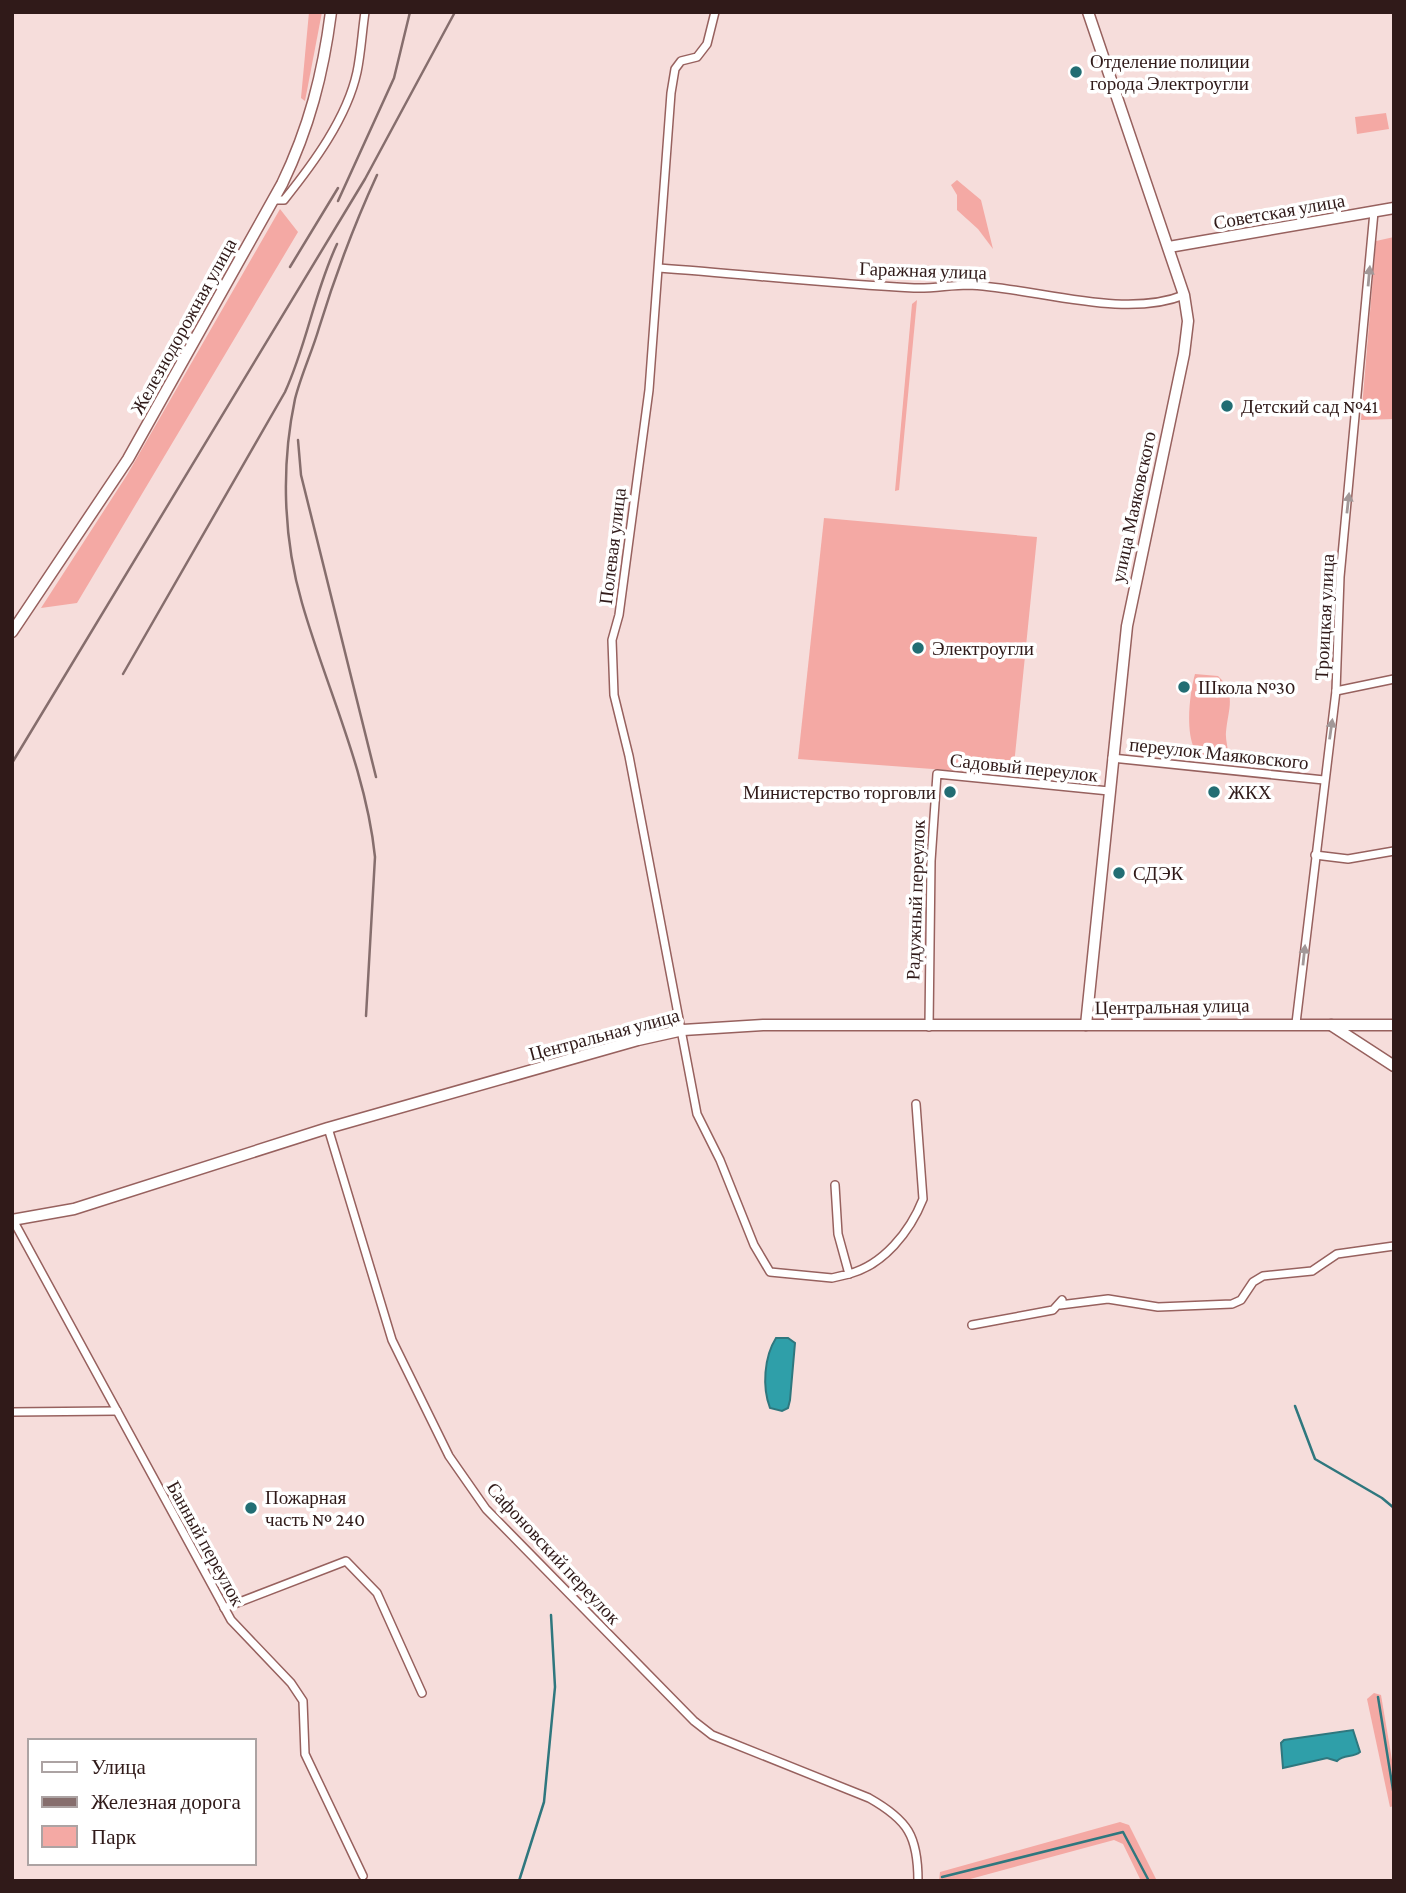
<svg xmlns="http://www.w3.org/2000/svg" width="1406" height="1893" font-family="'Crimson Pro',serif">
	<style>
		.green { fill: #f4a9a4 }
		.water { fill: #2f9fa9; stroke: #2f777e; stroke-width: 2 }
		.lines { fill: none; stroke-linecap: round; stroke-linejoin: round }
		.stream { stroke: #2f777e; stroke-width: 2.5 }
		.street-casing { stroke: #97615e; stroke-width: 10 }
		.secondary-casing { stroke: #97615e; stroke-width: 13 }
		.street { stroke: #fff; stroke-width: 7 }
		.secondary { stroke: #fff; stroke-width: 10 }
		.rail { stroke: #866e6d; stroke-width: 2.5 }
		.oneway { fill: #a29898 }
		.poi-dot { fill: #226d73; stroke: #fff; stroke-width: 2.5 }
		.labels { text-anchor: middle; stroke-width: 7; stroke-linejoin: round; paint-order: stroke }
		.poi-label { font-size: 19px; fill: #301a19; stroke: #fff; text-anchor: start }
		.street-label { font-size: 19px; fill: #301a19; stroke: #fff }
	</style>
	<rect width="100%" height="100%" fill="#f6dddb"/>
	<g class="green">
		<polygon points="309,12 322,12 305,101 301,98"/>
		<polygon points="1386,113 1389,129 1357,134 1355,117"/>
		<polygon points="957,180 981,200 993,249 978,229 957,210 957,195 951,185"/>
		<polygon points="280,209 298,232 77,603 41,608 127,475"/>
		<polygon points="1394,237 1394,419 1361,420 1376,241"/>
		<polygon points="917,300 899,490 895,491 912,304"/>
		<polygon points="824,518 1037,537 1013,775 798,759"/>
		<path d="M1195,674L1218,676C1237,694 1228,709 1226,732C1225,742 1230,751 1227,759C1178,778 1188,699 1195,674Z"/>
		<polygon points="1374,1693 1381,1695 1394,1772 1394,1806 1390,1807 1367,1699"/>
		<polygon points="1120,1822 1129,1825 1157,1881 1141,1881 1123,1844 1114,1840 963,1881 939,1881 940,1872"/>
	</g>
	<g class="water">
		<path d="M776,1338H788L795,1343L790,1400L788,1408L782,1411L770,1408C762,1387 764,1357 776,1338Z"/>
		<path d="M1353,1730L1360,1752C1353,1758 1344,1754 1337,1761L1327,1758L1283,1768L1281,1743L1284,1740Z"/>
	</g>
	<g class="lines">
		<g class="stream">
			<polyline points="1295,1406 1315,1459 1382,1498 1394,1508"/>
			<polyline points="1378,1697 1394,1796"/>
			<polyline points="942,1877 1123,1832 1149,1881"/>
			<polyline points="519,1881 544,1802 555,1687 551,1615"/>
		</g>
		<defs>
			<g id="street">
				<polyline points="715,12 707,44 697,57 681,61 675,69 671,93 649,390 619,615 612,640 614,695 629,756 697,1114 720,1160 754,1245 770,1272 832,1278 849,1274 838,1234 835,1185"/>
				<path d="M274,200H284C313,164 347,118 357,72C361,53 362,32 365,12"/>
				<path d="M659,268C744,274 829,284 914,288C932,289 950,285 968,285C1032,287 1123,320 1184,295"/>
				<polyline points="1336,691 1394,679"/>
				<polyline points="1112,758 1324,780"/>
				<polyline points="1315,855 1348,859 1394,851"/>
				<polyline points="1296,1023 1336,691 1340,577 1374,212"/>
				<polyline points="929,1027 931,861 937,774 1109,791"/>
				<path d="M328,1128L392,1340L449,1456L486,1509L694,1721L712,1735L869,1798C908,1820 918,1836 918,1881"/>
				<polyline points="13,1220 231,1620 291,1683 303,1701 305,1754 363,1876"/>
				<path d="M849,1274C883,1265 910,1232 923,1199L916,1104"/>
				<polyline points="972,1325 1053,1310 1062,1300 1060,1305 1108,1299 1158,1307 1232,1304 1241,1300 1253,1282 1263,1276 1312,1271 1337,1254 1394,1246"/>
				<polyline points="12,1412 117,1411"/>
				<polyline points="224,1608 346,1561 377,1593 422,1693"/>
			</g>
			<g id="secondary">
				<polyline points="1169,247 1394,208"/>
				<path d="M12,632L128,459L282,184C309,128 323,74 331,12"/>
				<polyline points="1086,1025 1127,626 1184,354 1188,321 1184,295 1088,12"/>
				<polyline points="1331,1025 1394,1066"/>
				<polyline points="12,1220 74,1209 328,1128 638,1040 683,1030 763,1025 1394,1025"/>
			</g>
		</defs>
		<use href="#street" class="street-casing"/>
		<use href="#secondary" class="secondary-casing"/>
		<use href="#street" class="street"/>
		<use href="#secondary" class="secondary"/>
		<g class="rail">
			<polyline points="338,201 394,78 410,12"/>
			<polyline points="290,267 338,188"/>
			<polyline points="298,440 301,475 376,777"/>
			<path d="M123,674L285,392C307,344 314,293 337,244"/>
			<polyline points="12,763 365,179 455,12"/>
			<path d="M366,1016L375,857C366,769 326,687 302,603C283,538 281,465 295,399C301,375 312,352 319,328C335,276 354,225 377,175"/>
		</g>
	</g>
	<defs><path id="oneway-solid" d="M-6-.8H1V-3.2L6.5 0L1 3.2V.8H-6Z" transform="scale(1.75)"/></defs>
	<g class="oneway">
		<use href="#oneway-solid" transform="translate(1369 276) rotate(-85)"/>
		<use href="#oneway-solid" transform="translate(1348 503) rotate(-84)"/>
		<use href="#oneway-solid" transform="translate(1331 729) rotate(-82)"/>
		<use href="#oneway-solid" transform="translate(1304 955) rotate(-84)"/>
	</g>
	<g class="poi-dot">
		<circle cx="1076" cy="72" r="7"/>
		<circle cx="1227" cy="406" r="7"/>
		<circle cx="918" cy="648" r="7"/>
		<circle cx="1184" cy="687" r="7"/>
		<circle cx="950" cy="792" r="7"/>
		<circle cx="1214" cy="792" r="7"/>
		<circle cx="1119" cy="873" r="7"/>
		<circle cx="251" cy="1508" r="7"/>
	</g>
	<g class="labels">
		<g class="poi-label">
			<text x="1090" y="68">Отделение полиции<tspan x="1090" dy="22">города Электроугли</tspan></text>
			<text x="1241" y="413">Детский сад №41</text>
			<text x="932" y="655">Электроугли</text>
			<text x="1198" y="694">Школа №30</text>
			<text x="936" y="799" text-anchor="end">Министерство торговли</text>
			<text x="1228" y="799">ЖКХ</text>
			<text x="1133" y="880">СДЭК</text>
			<text x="265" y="1504">Пожарная<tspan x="265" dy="22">часть № 240</tspan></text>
		</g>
		<g class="street-label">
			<text transform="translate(1279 211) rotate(-10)" y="7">Советская улица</text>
			<text transform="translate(923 270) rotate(2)" y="7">Гаражная улица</text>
			<text transform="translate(183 326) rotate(-61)" y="7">Железнодорожная улица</text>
			<text transform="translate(1133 507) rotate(-78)" y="7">улица Маяковского</text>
			<text transform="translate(612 546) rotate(-83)" y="7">Полевая улица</text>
			<text transform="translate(1324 617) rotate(-87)" y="7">Троицкая улица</text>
			<text transform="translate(1219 753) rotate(6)" y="7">переулок Маяковского</text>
			<text transform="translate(1024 767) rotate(6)" y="7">Садовый переулок</text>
			<text transform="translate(915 900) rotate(-88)" y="7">Радужный переулок</text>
			<text transform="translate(1172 1006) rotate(-1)" y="7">Центральная улица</text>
			<text transform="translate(604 1034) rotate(-15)" y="7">Центральная улица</text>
			<text transform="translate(206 1543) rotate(61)" y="7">Банный переулок</text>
			<text transform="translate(554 1553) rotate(47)" y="7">Сафоновский переулок</text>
		</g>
	</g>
	<rect width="1406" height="1893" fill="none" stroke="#301a19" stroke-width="28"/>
	<rect x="28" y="1739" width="228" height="126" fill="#ffffff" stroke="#aca3a3" stroke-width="2"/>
	<rect x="42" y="1762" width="35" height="10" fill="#ffffff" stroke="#aca3a3" stroke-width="2"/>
	<text x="91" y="1774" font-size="21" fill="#301a19">Улица</text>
	<rect x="42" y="1797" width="35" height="10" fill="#866e6d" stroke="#aca3a3" stroke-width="2"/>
	<text x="91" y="1809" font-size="21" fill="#301a19">Железная дорога</text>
	<rect x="42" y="1826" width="35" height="21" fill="#f4a9a4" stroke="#aca3a3" stroke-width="2"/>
	<text x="91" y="1844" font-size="21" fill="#301a19">Парк</text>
</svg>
